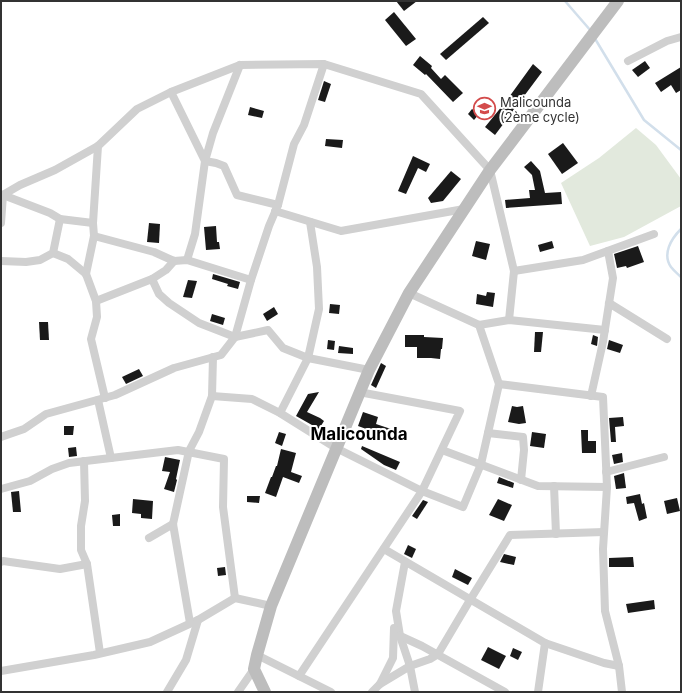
<svg xmlns="http://www.w3.org/2000/svg" width="682" height="693" font-family="Inter,sans-serif">
	<style>
		.green { fill: #e2e9dd }
		.lines { fill: none; stroke-linecap: round; stroke-linejoin: round }
		.stream { stroke: #d2dfeb; stroke-width: 2.5 }
		.building { fill: #1a1a1a }
		.minor { stroke: #d0d0d0; stroke-width: 8 }
		.secondary { stroke: #bdbdbd; stroke-width: 12 }
		.labels { text-anchor: middle; stroke-width: 4; stroke-linejoin: round; paint-order: stroke }
		.poi-label { font-size: 13px; fill: #333; stroke: #fff; text-anchor: start }
		.district-label { font-size: 17px; font-weight: bold; fill: #000; stroke: #fff }
	</style>
	<rect width="100%" height="100%" fill="#fff"/>
	<polygon class="green" points="636,128 656,145 681,179 681,206 624,237 590,246 561,183 599,158"/>
	<g class="lines">
		<g class="stream">
			<polyline points="565,1 591,31"/>
			<polyline points="594,37 644,120 681,150"/>
			<path d="M681,229C671,239 662,254 671,267C674,271 678,274 681,277"/>
		</g>
	</g>
	<g class="building">
		<polygon points="396,1 417,1 404,11"/>
		<polygon points="394,12 416,39 406,46 385,20"/>
		<polygon points="483,17 489,23 446,60 440,54"/>
		<polygon points="420,56 432,66 431,68 441,79 445,75 463,93 453,102 426,74 425,75 413,65"/>
		<polygon points="645,61 650,68 638,77 632,70"/>
		<polygon points="533,64 542,72 495,135 485,127 507,100"/>
		<polygon points="681,67 681,90 676,93 671,85 661,92 655,83"/>
		<polygon points="324,81 331,84 325,102 318,100"/>
		<polygon points="250,107 264,111 262,118 248,115"/>
		<polygon points="472,109 479,114 474,120 468,114"/>
		<polygon points="326,139 343,140 342,148 325,146"/>
		<polygon points="563,143 578,163 562,174 548,154"/>
		<polygon points="413,156 430,164 426,172 418,168 406,194 398,191"/>
		<polygon points="531,161 540,171 545,193 561,192 562,204 506,208 505,200 530,198 529,190 535,190 532,175 524,167"/>
		<polygon points="451,171 461,179 443,201 431,203 428,198"/>
		<polygon points="149,223 160,224 159,243 147,242"/>
		<polygon points="216,226 217,242 219,242 220,249 206,250 204,227"/>
		<polygon points="476,241 490,244 486,260 472,256"/>
		<polygon points="552,241 554,248 540,252 538,245"/>
		<polygon points="638,246 644,262 627,268 626,266 617,268 614,254"/>
		<polygon points="213,274 240,282 238,289 227,286 228,284 212,279"/>
		<polygon points="188,280 197,281 192,298 183,297"/>
		<polygon points="487,292 495,293 493,307 476,304 477,294 486,296"/>
		<polygon points="330,304 340,305 339,314 329,313"/>
		<polygon points="274,307 278,314 267,321 263,314"/>
		<polygon points="212,314 225,318 223,325 210,321"/>
		<polygon points="39,322 48,322 49,340 40,340"/>
		<polygon points="535,332 543,332 541,352 534,352"/>
		<polygon points="405,335 424,335 424,337 443,338 442,349 441,349 440,359 431,358 417,358 417,347 405,347"/>
		<polygon points="593,335 598,337 597,346 591,344"/>
		<polygon points="328,340 335,341 334,350 327,349"/>
		<polygon points="609,340 623,345 620,353 607,349"/>
		<polygon points="339,346 353,348 353,354 338,353"/>
		<polygon points="381,363 386,366 376,388 371,385"/>
		<polygon points="139,369 143,376 126,384 122,377"/>
		<polygon points="319,392 307,412 320,418 324,421 319,429 296,416 308,394"/>
		<polygon points="512,406 517,407 523,406 526,423 519,424 508,422"/>
		<polygon points="363,412 378,417 376,424 394,430 391,438 358,426"/>
		<polygon points="623,417 624,426 615,427 616,442 611,442 609,418"/>
		<polygon points="64,426 74,426 73,435 64,435"/>
		<polygon points="581,430 588,430 588,441 596,441 596,453 582,453"/>
		<polygon points="279,432 286,434 282,446 275,443"/>
		<polygon points="532,432 546,434 544,448 530,446"/>
		<polygon points="362,446 400,462 396,470 384,465 361,449"/>
		<polygon points="76,447 77,456 69,457 68,448"/>
		<polygon points="281,449 296,453 291,472 302,476 299,483 283,477 276,497 265,493 271,477 272,477 276,466 277,466"/>
		<polygon points="622,453 623,462 614,464 612,455"/>
		<polygon points="165,457 180,460 176,479 177,480 174,492 164,489 170,472 162,471"/>
		<polygon points="624,473 626,488 616,489 614,476"/>
		<polygon points="499,477 514,483 513,488 497,483"/>
		<polygon points="19,491 21,512 13,512 11,492"/>
		<polygon points="640,494 642,504 644,503 647,518 639,521 634,503 627,504 626,497"/>
		<polygon points="247,496 260,496 259,503 247,502"/>
		<polygon points="677,498 680,511 667,514 664,501"/>
		<polygon points="133,499 153,501 152,519 141,518 141,514 132,513"/>
		<polygon points="498,499 512,505 504,521 489,515"/>
		<polygon points="423,500 428,502 417,519 412,516"/>
		<polygon points="120,514 120,526 113,526 112,515"/>
		<polygon points="408,545 416,549 412,558 404,554"/>
		<polygon points="504,554 516,557 514,565 500,562"/>
		<polygon points="633,557 634,567 609,567 609,558"/>
		<polygon points="225,567 226,575 218,576 217,568"/>
		<polygon points="455,569 472,578 468,585 452,577"/>
		<polygon points="654,600 655,609 628,613 626,604"/>
		<polygon points="488,647 506,656 499,669 481,660"/>
		<polygon points="513,648 522,652 518,660 510,656"/>
	</g>
	<g class="lines">
		<g class="minor">
			<polyline points="628,61 667,41 681,37"/>
			<polyline points="171,92 205,161"/>
			<polyline points="205,161 216,163 224,166 237,195 278,205"/>
			<polyline points="3,195 50,213 60,219 93,223"/>
			<polyline points="1,196 20,185 55,170 98,146 137,109 171,92 240,65 324,64 421,94 490,170 514,271 509,320"/>
			<polyline points="275,211 341,231 464,209"/>
			<polyline points="1,223 3,195"/>
			<polyline points="94,236 154,252 174,261 187,260 251,280"/>
			<polyline points="53,253 68,259 86,274 96,301 97,317 91,339 105,398"/>
			<polyline points="187,260 195,234 205,161 213,133 240,65"/>
			<polyline points="1,261 26,262 40,260 53,253 60,219"/>
			<polyline points="514,271 583,260 654,234"/>
			<polyline points="86,274 94,236 93,223 98,146"/>
			<polyline points="152,279 159,294 169,303 199,323 235,337 268,330 283,348 308,358 369,370"/>
			<polyline points="96,301 152,279 166,270 174,261"/>
			<polyline points="609,303 667,339"/>
			<polyline points="479,325 509,320 605,330"/>
			<polyline points="499,384 603,397 607,487 603,549 605,611 619,666 622,692"/>
			<polyline points="212,396 252,399 280,413 336,448 422,491 463,507 481,464 499,384 479,325 409,293"/>
			<polyline points="591,396 603,342 613,278 608,251"/>
			<polyline points="98,400 111,458"/>
			<polyline points="280,413 308,358 319,309 317,267 310,222"/>
			<polyline points="488,433 523,437 524,450 521,480"/>
			<polyline points="1,437 24,429 46,414 115,395 174,368 221,355 235,337 251,280 269,226 278,205 294,144 304,125 324,64"/>
			<polyline points="442,450 538,486 607,487"/>
			<polyline points="84,461 85,501 81,526 81,550 87,564 100,653"/>
			<polyline points="606,472 664,457"/>
			<polyline points="554,486 556,534"/>
			<polyline points="1,489 30,481 52,469 69,463 178,450 224,459 223,507 235,598"/>
			<polyline points="149,538 173,524"/>
			<polyline points="384,549 545,643 604,663 619,666"/>
			<polyline points="1,562 3,561 60,569 87,564"/>
			<polyline points="405,562 396,611 400,636 410,666 415,692"/>
			<polyline points="190,623 173,524 189,451 199,432 212,396 213,357"/>
			<polyline points="398,635 422,646 505,692"/>
			<polyline points="257,655 331,692"/>
			<polyline points="1,671 94,655 150,642 198,620 235,598 271,606"/>
			<polyline points="299,676 422,491 460,411 359,392"/>
			<polyline points="380,684 410,666 430,659 438,654 470,600 510,535 604,532"/>
			<polyline points="167,692 186,660 198,620"/>
			<polyline points="238,692 254,669"/>
			<polyline points="372,692 380,684 393,658 394,628"/>
			<polyline points="538,692 545,643"/>
		</g>
		<polyline class="secondary" points="265,692 254,669 257,655 271,606 369,370 409,293 490,170 618,1"/>
	</g>
	<defs>
		<symbol id="school-ring" viewBox="-11 -11 22 22"><circle r="9.5" fill="#fff" stroke="#d34b4b" stroke-width="1.5"/><path d="M0-5L7-2L0 1L-7-2ZM-4 1L0 2.5L4 1V4Q0 6-4 4Z" fill="#d34b4b"/></symbol>
	</defs>
	<g fill-rule="evenodd">
		<use href="#school-ring" x="472" y="96" width="25" height="25"/>
	</g>
	<g class="labels">
		<g class="poi-label">
			<text x="500" y="107">Malicounda<tspan x="500" dy="15">(2ème cycle)</tspan></text>
		</g>
		<g class="district-label">
			<text x="359" y="440">Malicounda</text>
		</g>
	</g>
	<rect width="682" height="693" fill="none" stroke="#333333" stroke-width="4"/>
</svg>
